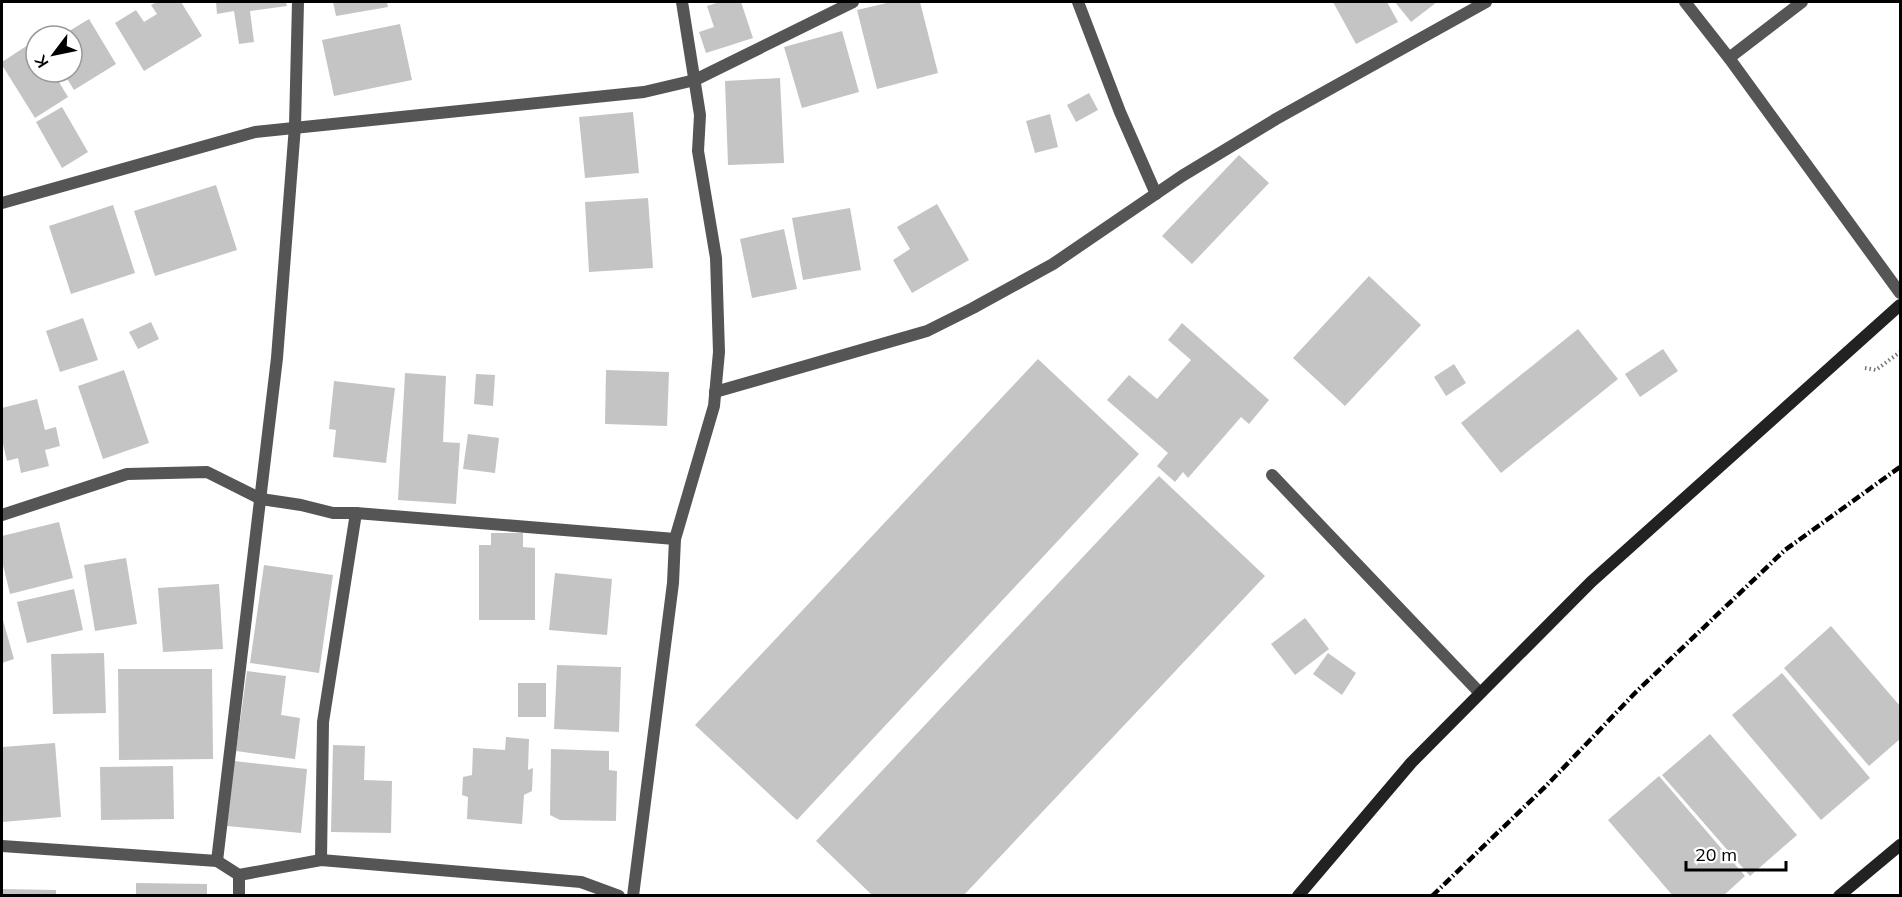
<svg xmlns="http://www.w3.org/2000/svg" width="1902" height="897" font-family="Mulish,sans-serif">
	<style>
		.building { fill: #c4c4c4 }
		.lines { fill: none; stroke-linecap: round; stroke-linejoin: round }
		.path { stroke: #777; stroke-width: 4; stroke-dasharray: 1.5 3; stroke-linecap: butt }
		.lane { stroke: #555; stroke-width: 12 }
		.street { stroke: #555; stroke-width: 12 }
		.secondary { stroke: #222; stroke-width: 12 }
		.rail { stroke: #000; stroke-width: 4.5; stroke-dasharray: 9 3 1.5 3; stroke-linecap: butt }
	</style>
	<rect width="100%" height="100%" fill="#fff"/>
	<g class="building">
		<polygon points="157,2 181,2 202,36 144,71 115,23 136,10 144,22 157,14 151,5"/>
		<polygon points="216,2 286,2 287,6 250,11 254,42 239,44 234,11 217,14"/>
		<polygon points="333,2 387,2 388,7 336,16"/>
		<polygon points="720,2 741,2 753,38 706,53 699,32 714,27 707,6"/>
		<polygon points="891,2 920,2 938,73 877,89 857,10"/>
		<polygon points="1333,2 1387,2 1398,22 1356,44"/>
		<polygon points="1395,2 1437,2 1411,22"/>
		<polygon points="89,19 116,64 74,90 63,72 72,72 72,36 61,36"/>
		<polygon points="400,24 412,80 334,96 322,40"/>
		<polygon points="842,31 859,92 802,108 784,47"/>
		<polygon points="34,41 36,45 36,72 53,72 68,97 35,118 2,65 2,62"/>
		<polygon points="780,78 784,163 728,165 725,81"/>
		<polygon points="1089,93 1098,110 1076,122 1067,105"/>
		<polygon points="62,107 88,152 62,168 36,122"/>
		<polygon points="633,112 639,173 585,178 579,117"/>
		<polygon points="1050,114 1058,147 1035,153 1026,121"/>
		<polygon points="1239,155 1269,183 1192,264 1162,236"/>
		<polygon points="216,185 237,250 155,276 134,211"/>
		<polygon points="648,198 653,268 589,272 585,202"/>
		<polygon points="937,204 969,260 912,293 893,260 910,249 897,227"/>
		<polygon points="113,205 135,273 71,294 49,226"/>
		<polygon points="850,208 861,270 803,280 792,218"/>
		<polygon points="784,229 797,289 752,298 740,239"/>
		<polygon points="1369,276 1421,325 1345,406 1293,358"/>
		<polygon points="83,318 98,360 60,372 46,331"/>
		<polygon points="151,322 159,339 138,349 129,332"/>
		<polygon points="1182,323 1269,400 1249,424 1241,417 1188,478 1183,472 1175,482 1157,466 1168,453 1107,400 1129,375 1157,399 1191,360 1168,340"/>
		<polygon points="1578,329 1618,379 1501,473 1461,423"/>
		<polygon points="1663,349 1678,371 1640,397 1625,374"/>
		<polygon points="1038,359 1139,454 797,820 695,725"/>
		<polygon points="1454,364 1466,383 1446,396 1434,377"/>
		<polygon points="124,370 149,443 103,459 78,386"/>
		<polygon points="606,370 669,372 667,426 605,424"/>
		<polygon points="405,373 446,376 443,442 460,443 456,504 398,500"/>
		<polygon points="476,374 495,375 493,406 474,404"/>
		<polygon points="334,381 395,388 386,463 333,457 336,430 329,429"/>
		<polygon points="37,399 45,430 56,427 60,446 45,450 49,466 21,473 18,458 7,461 2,440 2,408"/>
		<polygon points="468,434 499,438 495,473 463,469"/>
		<polygon points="1159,476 1265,576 963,896 873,896 816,841"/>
		<polygon points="59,522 73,578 10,594 2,561 2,536"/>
		<polygon points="491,533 523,533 523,547 535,548 535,620 479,620 479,545 491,545"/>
		<polygon points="126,558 137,624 95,631 84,565"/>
		<polygon points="264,565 333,575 319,673 250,663"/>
		<polygon points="555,573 612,579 607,635 549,630"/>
		<polygon points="219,584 223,649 163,652 158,588"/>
		<polygon points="74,589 83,630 27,643 17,602"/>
		<polygon points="2,617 14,659 2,663"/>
		<polygon points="1305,618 1329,649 1295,675 1271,644"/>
		<polygon points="1831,626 1900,706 1900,739 1869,766 1784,668"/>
		<polygon points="104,653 106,713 53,714 51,654"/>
		<polygon points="1328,653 1356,673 1342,695 1313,674"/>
		<polygon points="557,665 621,667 619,732 554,729"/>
		<polygon points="118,669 212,669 213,759 119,760"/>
		<polygon points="247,671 286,676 281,715 300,718 295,759 236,751"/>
		<polygon points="1782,673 1870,778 1821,820 1732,715"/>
		<rect x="518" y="683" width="28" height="34"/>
		<polygon points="1710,734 1797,835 1750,876 1662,775"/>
		<polygon points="506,737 529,739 528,770 533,768 532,791 524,795 522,824 467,819 468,797 462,795 463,777 472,775 473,748 505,750"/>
		<polygon points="55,743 61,817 2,822 2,747"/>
		<polygon points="333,745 365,746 364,780 392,781 391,833 331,832"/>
		<polygon points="551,749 609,751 609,770 617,771 616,821 560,820 550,815"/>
		<polygon points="234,761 307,769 301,833 227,826"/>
		<polygon points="173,766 174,819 101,820 100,767"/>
		<polygon points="1659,776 1745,876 1723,896 1673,896 1608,820"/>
		<polygon points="136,883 207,884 207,896 136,896"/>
		<polygon points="2,889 56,890 56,896 2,896"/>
	</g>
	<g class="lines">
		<polyline class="path" points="1865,368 1876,370 1900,352"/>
		<polyline class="lane" points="1272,475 1480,693"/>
		<g class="street">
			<polyline points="1078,2 1120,112 1156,194"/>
			<polyline points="1685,2 1729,58 1900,293"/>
			<polyline points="1729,58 1802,2"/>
			<polyline points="2,203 255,132 644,92 695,80 853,2"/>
			<polyline points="715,392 927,331 973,308 1053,264 1182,176 1276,119 1486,2"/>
			<polyline points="2,515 127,474 207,472 261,499 301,505 333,513 356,513 675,539"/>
			<polyline points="2,846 217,861 239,875 321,860 581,882 619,896"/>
			<polyline points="321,860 323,722 356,513"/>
			<polyline points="217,861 277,358 295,126 298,2"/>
			<polyline points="239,875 239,896"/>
			<polyline points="633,896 673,583 675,539 714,406 719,352 716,258 698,151 700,115 682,2"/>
		</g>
		<g class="secondary">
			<polyline points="1298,896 1411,763 1591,582 1900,305"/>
			<polyline points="1839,896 1900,845"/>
		</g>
		<polyline class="rail" points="1432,896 1546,786 1636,692 1785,550 1900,467"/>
	</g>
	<rect width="1902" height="897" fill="none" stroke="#000000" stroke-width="6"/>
	<g transform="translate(54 54) rotate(238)"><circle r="28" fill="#ffffff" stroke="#999999" stroke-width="1.5"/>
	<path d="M0-4.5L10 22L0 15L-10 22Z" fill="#000000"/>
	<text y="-9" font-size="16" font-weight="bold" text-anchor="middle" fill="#000000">K</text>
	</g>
	<path d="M1686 861v9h100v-9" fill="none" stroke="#000000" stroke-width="3"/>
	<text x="1695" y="861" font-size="18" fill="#000000" stroke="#ffffff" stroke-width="4.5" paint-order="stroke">20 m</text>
</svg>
